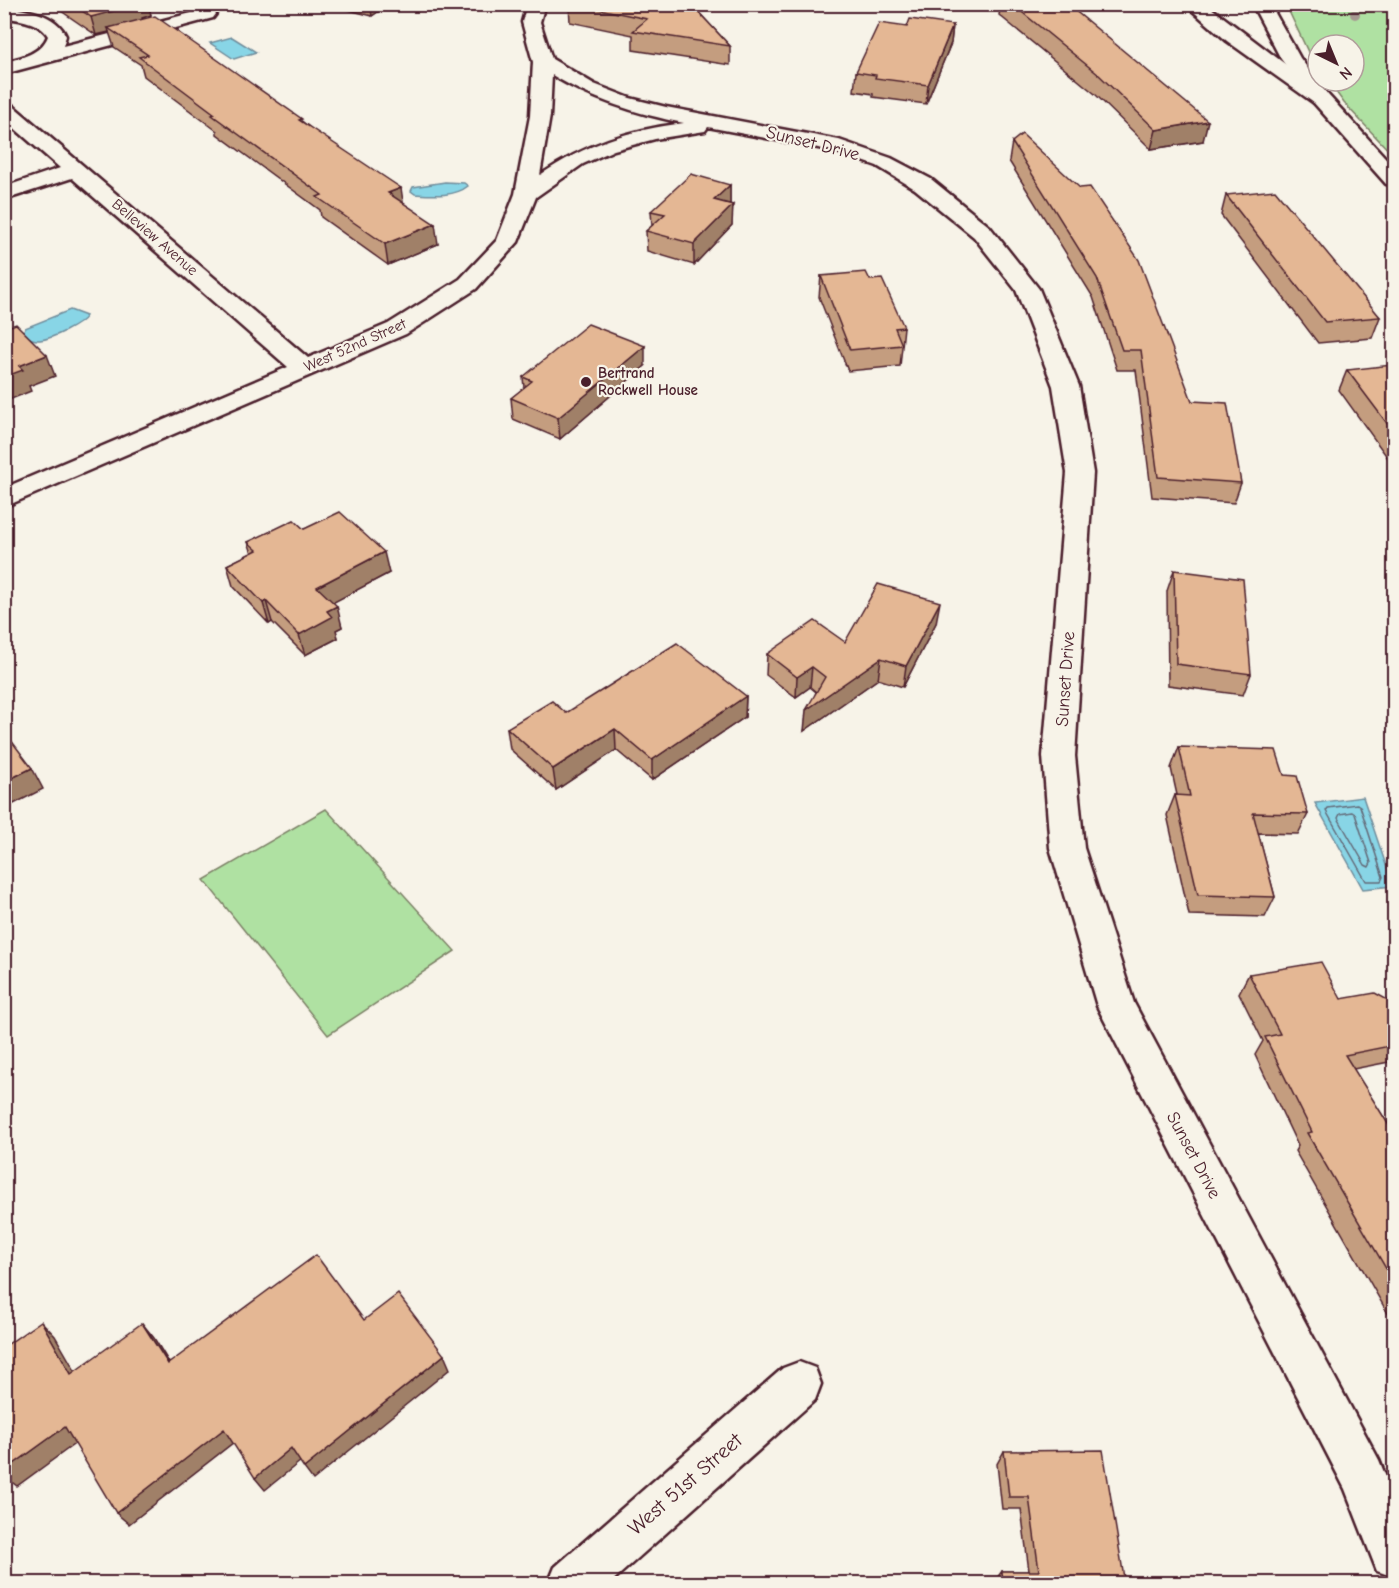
<svg xmlns="http://www.w3.org/2000/svg" width="1399" height="1588" font-family="'Comic Neue',sans-serif">
	<style>
		.green { fill: #afe1a2; stroke: #7c8066; stroke-width: 1.5 }
		.water { fill: #88d5e6; stroke: #6f8c9b; stroke-width: 1.5 }
		.lines { fill: none; stroke-linecap: round; stroke-linejoin: round }
		.shore { stroke: #636876; stroke-width: 1.5 }
		.minor-casing { stroke: #4a1f2b; stroke-width: 5 }
		.highway-casing { stroke: #4a1f2b; stroke-width: 5 }
		.minor { fill: #f7f3e8; fill-rule: evenodd }
		.highway { fill: #f7f3e8; fill-rule: evenodd }
		.tree { fill: #a69991 }
		.wall { fill: #c49d7f; stroke: #4a1f2b; stroke-width: 1.5 }
		.shaded-wall { fill: #a08068; stroke: #4a1f2b; stroke-width: 1.5 }
		.building { fill: #e4b794; stroke: #4a1f2b; stroke-width: 1.5 }
		.poi-dot { fill: #4a1f2b; stroke: #f7f3e8; stroke-width: 2 }
		.labels { text-anchor: middle; stroke-width: 4.5; stroke-linejoin: round; paint-order: stroke }
		.far-street-label { font-size: 15px; fill: #4a1f2b; stroke: #f7f3e8 }
		.far-poi-label { font-size: 15px; font-weight: bold; fill: #4a1f2b; stroke: #f7f3e8; text-anchor: start }
		.street-label { font-size: 18px; fill: #4a1f2b; stroke: #f7f3e8 }
		.near-street-label { font-size: 21px; fill: #4a1f2b; stroke: #f7f3e8 }
	</style>
	<rect width="100%" height="100%" fill="#f7f3e8"/>
	<filter id="ink" filterUnits="userSpaceOnUse"><feTurbulence type="fractalNoise" baseFrequency=".0167" numOctaves="2"/><feDisplacementMap in="SourceGraphic" scale="12" xChannelSelector="R" yChannelSelector="G"/><feConvolveMatrix kernelMatrix="1 2 1 2 8 2 1 2 1" color-interpolation-filters="sRGB"/></filter>
	<g filter="url(#ink)">
		<g class="green">
			<polygon points="1286,5 1394,5 1394,156 1344,103 1328,81 1354,81 1354,45 1318,45 1318,67 1310,56"/>
			<polygon points="326,809 455,951 328,1035 204,880"/>
		</g>
		<g class="water">
			<polygon points="232,37 256,52 234,59 210,43"/>
			<path d="M445,182L464,183L468,186C455,197 432,195 415,194L411,191L413,187Z"/>
			<path d="M70,310L86,316C81,325 51,339 40,340C33,341 27,337 22,334L25,328Z"/>
			<polygon points="1363,797 1393,886 1363,889 1315,803"/>
		</g>
		<g class="lines">
			<g class="shore">
				<polygon points="1357,804 1360,806 1383,877 1381,881 1366,881 1326,811 1328,808"/>
				<polygon points="1352,812 1355,814 1371,863 1369,867 1365,865 1338,818 1340,814"/>
			</g>
			<defs>
				<g id="minor">
					<path d="M527,4H545L540,22L552,59L594,84L630,98L666,107L839,140L891,158L931,179L990,227L1039,289L1079,386L1093,473L1075,756L1084,848L1134,1003L1379,1460L1394,1497V1577L1377,1571L1345,1489L1097,1006L1050,848L1043,756L1067,473L1053,386L1016,290L974,237L915,189L877,166L834,151L708,127L705,131L655,139L614,150L583,164L536,197L518,242L476,289L406,334L4,507V488L288,367L72,178L4,200V187L60,168L4,119V102L11,104L308,358L388,324L460,279L497,240L515,194L530,116L533,62L522,22ZM552,75C593,100 637,114 684,123C629,130 586,144 540,175L550,116Z"/>
					<polygon points="1185,4 1206,4 1331,99 1328,103 1314,103 1227,41"/>
					<path d="M4,7C27,10 56,13 66,36L63,46L207,9L213,10L216,14L213,18L4,74V62C21,58 41,54 48,36C40,22 19,19 4,18Z"/>
					<polygon points="799,1362 815,1368 821,1384 815,1400 609,1584 548,1584 555,1567 783,1368"/>
				</g>
				<polygon id="highway" points="1252,4 1270,4 1300,58 1328,95 1394,167 1394,185 1386,184 1314,103 1281,59"/>
			</defs>
			<use href="#minor" class="minor-casing"/>
			<use href="#highway" class="highway-casing"/>
			<use href="#minor" class="minor"/>
			<use href="#highway" class="highway"/>
		</g>
		<circle class="tree" cx="1355" cy="14" r="5"/>
		<g class="wall">
			<polygon points="51,4 148,4 151,15 142,18 143,19 303,122 403,203 438,244 388,265 321,217 320,210 217,134 217,131 144,76 141,65 114,47 109,32 96,35"/>
			<polygon points="325,4 389,4 372,16"/>
			<polygon points="569,4 691,4 730,46 730,65 633,50 633,35 570,22"/>
			<polygon points="1001,4 1067,4 1203,141 1151,149 1095,94 999,15"/>
			<polygon points="953,25 951,43 926,104 873,97 873,94 854,91 856,72 907,27"/>
			<polygon points="1012,142 1192,401 1241,483 1234,503 1152,497 1136,370 1117,370 1093,297 1009,161"/>
			<polygon points="730,185 730,204 732,225 694,265 647,251 646,231 652,226 651,211"/>
			<polygon points="1226,195 1380,317 1372,338 1318,343 1221,215"/>
			<polygon points="821,276 870,280 904,327 900,366 848,371 819,297"/>
			<polygon points="645,366 560,439 513,419 511,398 524,388 523,377"/>
			<polygon points="1395,368 1395,468 1339,390 1347,370"/>
			<polygon points="304,529 389,573 333,602 342,627 336,630 338,638 305,655 272,622 269,624 233,586 227,565 252,553 248,542"/>
			<polygon points="1174,570 1251,674 1243,695 1168,685 1167,591"/>
			<polygon points="936,623 903,687 878,679 804,731 816,692 810,687 796,697 766,675 767,654 845,642"/>
			<polygon points="746,696 745,717 652,780 616,750 556,790 510,749 507,728 566,713"/>
			<polygon points="1179,747 1284,775 1308,814 1298,834 1258,833 1275,897 1265,917 1189,915 1167,815 1175,795 1177,795 1171,768"/>
			<polygon points="1249,974 1341,999 1395,1004 1395,1055 1389,1062 1353,1069 1395,1135 1395,1326 1295,1151 1298,1146 1255,1055 1263,1041 1239,993"/>
			<polygon points="1004,1451 1125,1584 995,1584 994,1582 1002,1571 1029,1571 1021,1509 1002,1509 997,1464"/>
		</g>
		<g class="shaded-wall">
			<polygon points="134,4 148,4 151,15 142,18 144,23 108,28 109,32 96,35 91,17"/>
			<polygon points="370,4 389,4 372,16"/>
			<polygon points="953,25 951,43 926,104 928,85"/>
			<polygon points="1208,121 1203,141 1151,149 1156,130"/>
			<polygon points="730,185 730,205 714,200"/>
			<polygon points="401,188 404,208 388,193"/>
			<polygon points="733,205 732,225 694,265 694,244"/>
			<polygon points="435,224 438,244 388,265 385,244"/>
			<polygon points="645,346 645,366 560,439 558,418"/>
			<polygon points="47,355 55,376 29,386 31,391 4,402 4,377 19,366"/>
			<polygon points="384,552 389,573 323,608 317,587"/>
			<polygon points="266,601 272,622 269,624 263,603"/>
			<polygon points="940,602 936,623 903,687 906,666"/>
			<polygon points="337,606 342,627 336,630 338,638 305,655 299,635 327,611"/>
			<polygon points="881,658 878,679 804,731 806,710"/>
			<polygon points="812,667 810,687 796,697 797,677"/>
			<polygon points="746,696 745,717 652,780 652,760"/>
			<polygon points="615,729 616,750 556,790 553,769"/>
			<polygon points="32,768 43,789 4,809 4,782"/>
			<polygon points="41,1321 55,1336 85,1388 71,1374"/>
			<polygon points="142,1323 154,1338 179,1379 168,1364"/>
			<polygon points="444,1355 450,1369 313,1480 304,1468"/>
			<polygon points="65,1427 80,1440 17,1486 9,1480 4,1484 4,1471"/>
			<polygon points="224,1429 234,1442 129,1524 116,1513"/>
			<polygon points="291,1448 301,1461 265,1490 255,1478"/>
		</g>
		<g class="building">
			<polygon points="72,4 138,4 138,5 91,17"/>
			<polygon points="575,4 691,4 730,46 633,31 647,19"/>
			<polygon points="1012,4 1067,4 1208,121 1156,130 1099,75"/>
			<polygon points="155,16 302,119 299,120 401,188 388,193 435,224 385,244 317,197 322,195 212,115 215,114 139,57 148,55 108,28"/>
			<polygon points="910,19 953,25 928,85 875,78 876,75 856,72 879,23 907,27"/>
			<polygon points="1022,134 1080,188 1090,187 1139,260 1192,401 1227,403 1241,483 1158,477 1141,350 1122,350 1097,278 1012,142"/>
			<polygon points="691,174 730,185 714,200 733,205 694,244 646,231 665,214 651,211"/>
			<polygon points="1275,190 1380,317 1325,322 1226,195"/>
			<polygon points="866,272 870,280 882,279 904,327 895,328 902,345 850,350 821,276"/>
			<polygon points="16,324 47,355 19,366 23,370 4,377 4,328"/>
			<polygon points="588,324 645,346 558,418 511,398 532,381 523,377"/>
			<polygon points="1392,365 1395,368 1395,434 1347,370"/>
			<polygon points="340,512 384,552 317,587 337,606 327,611 332,617 299,635 266,601 263,603 227,565 257,550 248,542 294,520 304,529"/>
			<polygon points="1174,570 1243,579 1251,674 1176,664"/>
			<polygon points="878,584 940,602 906,666 881,658 806,710 825,677 812,667 797,677 767,654 815,621 845,642"/>
			<polygon points="677,643 746,696 652,760 615,729 553,769 507,728 552,701 566,713"/>
			<polygon points="4,731 32,768 4,782"/>
			<polygon points="1179,747 1276,750 1284,775 1297,776 1308,814 1253,813 1275,897 1198,895 1175,795 1190,796"/>
			<polygon points="1321,962 1341,999 1375,993 1395,1004 1395,1045 1345,1055 1395,1135 1395,1284 1307,1133 1312,1132 1265,1037 1280,1034 1249,974"/>
			<polygon points="316,1255 364,1320 398,1294 444,1355 304,1468 291,1448 255,1478 224,1429 116,1513 65,1427 4,1471 4,1347 41,1321 71,1374 142,1323 168,1364"/>
			<polygon points="1103,1450 1125,1584 1003,1584 1002,1571 1039,1571 1029,1497 1009,1497 1004,1451"/>
		</g>
	</g>
	<circle class="poi-dot" cx="586" cy="382" r="6"/>
	<g class="labels">
		<g class="far-street-label">
			<text transform="translate(155 237) rotate(41)" y="5">Belleview Avenue</text>
			<text transform="translate(355 345) rotate(-24)" y="5">West 52nd Street</text>
		</g>
		<g class="far-poi-label">
			<text x="598" y="378">Bertrand<tspan x="598" dy="17">Rockwell House</tspan></text>
		</g>
		<g class="street-label">
			<text transform="translate(813 143) rotate(14)" y="6">Sunset Drive</text>
			<text transform="translate(1065 679) rotate(-86)" y="6">Sunset Drive</text>
			<text transform="translate(1194 1155) rotate(62)" y="6">Sunset Drive</text>
		</g>
		<g class="near-street-label">
			<text transform="translate(685 1484) rotate(-41)" y="7">West 51st Street</text>
		</g>
	</g>
	<rect width="1399" height="1588" fill="none" stroke="#f7f3e8" stroke-width="24"/>
	<rect x="12" y="12" width="1375" height="1564" fill="none" stroke="#4a1f2b" stroke-width="2" filter="url(#ink)"/>
	<g transform="translate(1336 63) rotate(137)"><circle r="28" fill="#f7f3e8" stroke="#b29e9c" stroke-width="1.5"/>
	<path d="M0-4.5L10 22L0 15L-10 22Z" fill="#4a1f2b"/>
	<text y="-9" font-size="16" font-weight="bold" text-anchor="middle" fill="#4a1f2b">N</text>
	</g>
</svg>
